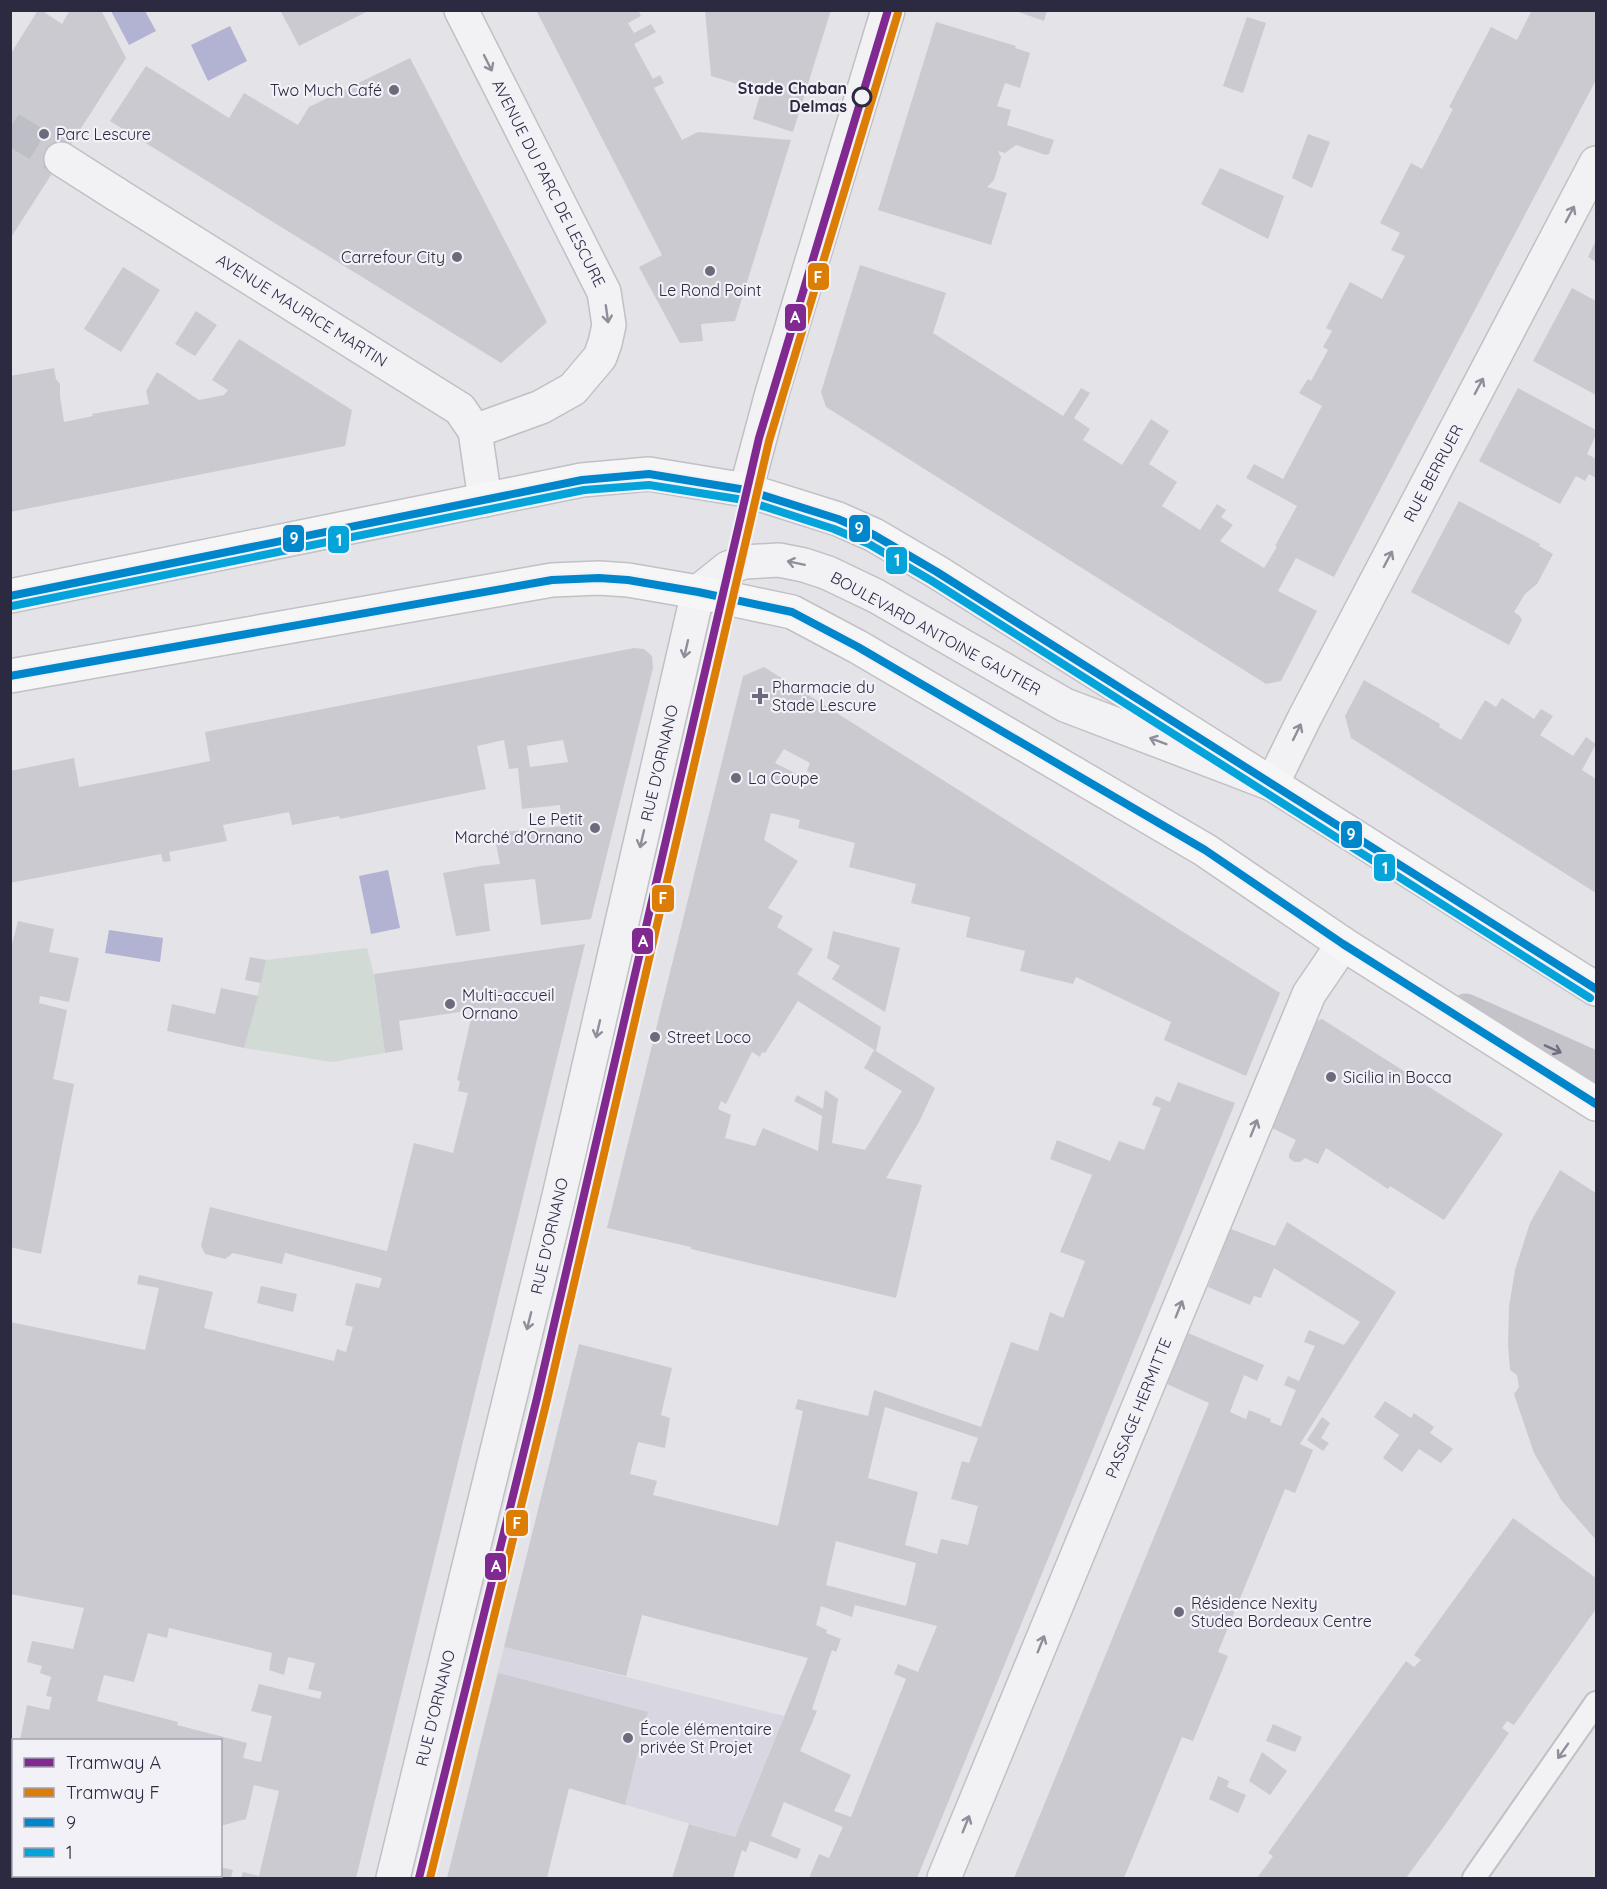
<svg xmlns="http://www.w3.org/2000/svg" width="1607" height="1889" font-family="Quicksand,sans-serif">
	<style>
		.built { fill: #d8d6e0 }
		.green { fill: #d1dad5 }
		.water { fill: #b2b3d2 }
		.building { fill: #cacad0; fill-rule: evenodd }
		.lines { fill: none; stroke-linecap: round; stroke-linejoin: round }
		.pedestrian-tunnel { stroke: #bebec7; stroke-width: 33; stroke-dasharray: 33 16; stroke-linecap: butt }
		.service-casing { stroke: #c0c0c5; stroke-width: 26 }
		.pedestrian-casing { stroke: #c0c0c5; stroke-width: 36 }
		.minor-casing { stroke: #c0c0c5; stroke-width: 36 }
		.primary-casing { stroke: #c0c0c6; stroke-width: 36 }
		.service { stroke: #f2f2f5; stroke-width: 22 }
		.pedestrian { stroke: #f2f2f5; stroke-width: 33 }
		.minor { stroke: #f2f2f5; stroke-width: 33 }
		.secondary { stroke: #c4c3ca; stroke-width: 33 }
		.primary { stroke: #f6f6f7; stroke-width: 33 }
		.bus-1-casing { stroke: #f1f1f7; stroke-width: 12 }
		.bus-2-casing { stroke: #f1f1f7; stroke-width: 12 }
		.bus-1 { stroke: #0086cb; stroke-width: 8 }
		.bus-2 { stroke: #04a4da; stroke-width: 8 }
		.tram-1-casing { stroke: #f1f1f7; stroke-width: 12 }
		.tram-2-casing { stroke: #f1f1f7; stroke-width: 12 }
		.tram-1 { stroke: #802990; stroke-width: 8 }
		.tram-2 { stroke: #dc7e06; stroke-width: 8 }
		.oneway { stroke: #8f8e9b }
		.oneway2 { stroke: #706f7f }
		.poi-dot { fill: #6c6b7b; stroke: #f1f1f7; stroke-width: 2 }
		.stop-dot { fill: #f1f1f7; stroke: #2c2a41; stroke-width: 3 }
		.labels { text-anchor: middle; stroke-width: 4.5; stroke-linejoin: round; paint-order: stroke }
		.stop-label { font-size: 16px; font-weight: bold; fill: #2c2a41; stroke: #f1f1f7; text-anchor: end }
		.poi-label { font-size: 16px; fill: #2c2a41; stroke: #f1f1f7; text-anchor: start }
		.street-label { font-size: 16px; fill: #2c2a41; stroke: #f1f1f7 }
		.line-badge { stroke: #f1f1f7; stroke-width: 2 }
		.badge-label { font-size: 16px; text-anchor: middle; font-weight: bold; fill: #fff }
	</style>
	<rect width="100%" height="100%" fill="#e3e3e8"/>
	<polygon class="built" points="504,1647 784,1716 735,1837 476,1761"/>
	<polygon class="green" points="367,948 374,974 385,1053 332,1062 244,1048 266,960"/>
	<g class="water">
		<polygon points="111,11 145,11 156,31 129,45"/>
		<polygon points="230,26 247,61 208,81 191,45"/>
		<polygon points="388,870 400,928 371,934 359,876"/>
		<polygon points="109,930 163,938 160,962 105,953"/>
	</g>
	<g class="building">
		<polygon points="38,10 41,10 62,24 70,10 101,10 126,58 10,239 10,55"/>
		<polygon points="280,10 370,10 299,46"/>
		<polygon points="536,10 638,10 641,16 628,23 634,33 651,24 656,32 634,44 653,79 660,75 664,83 654,88 682,140 698,132 791,140 735,321 701,324 703,341 680,343 639,267 662,255 661,253"/>
		<polygon points="705,10 831,10 793,132 753,119 761,91 711,76"/>
		<polygon points="1013,10 1047,10 1044,21"/>
		<polygon points="1532,10 1596,10 1596,80 1334,577 1296,558 1278,591 1317,611 1281,681 1266,684 826,407 821,392 860,265 946,293 933,333 1063,416 1081,388 1090,393 1074,418 1090,429 1083,440 1122,465 1151,419 1169,431 1149,464 1177,482 1162,506 1200,530 1217,504 1226,510 1221,517 1233,525 1220,541 1264,568 1277,547 1275,546 1297,506 1246,478 1254,464 1283,479 1322,406 1299,393 1308,379 1311,381 1328,350 1323,347 1332,331 1326,328 1350,282 1382,299 1405,256 1391,250 1400,233 1380,223 1411,163 1422,169 1453,109 1449,107 1491,27 1517,40"/>
		<polygon points="1247,17 1266,23 1243,93 1223,86"/>
		<polygon points="936,22 1016,46 1015,48 1030,53 1020,88 1005,83 997,106 1011,110 1007,125 1054,140 1049,154 1046,155 1016,145 1005,153 998,151 1001,157 994,180 987,187 1007,193 991,245 878,210"/>
		<polygon points="410,58 547,322 501,363 110,121 146,66 229,118 244,93 298,125 309,107"/>
		<polygon points="1308,134 1330,142 1312,188 1292,178"/>
		<polygon points="1220,168 1284,196 1268,239 1201,204"/>
		<polygon points="1596,240 1596,262 1588,257"/>
		<polygon points="123,267 160,290 121,352 84,329"/>
		<polygon points="1572,288 1596,301 1596,395 1533,361"/>
		<polygon points="196,311 217,325 195,356 175,344"/>
		<polygon points="239,339 352,410 345,446 10,512 10,376 54,368 56,379 60,384 60,396 64,422 93,416 92,414 149,404 146,391 157,372 199,400 224,395 228,390 212,380"/>
		<polygon points="1518,388 1596,430 1596,435 1587,454 1596,459 1596,478 1589,474 1585,481 1576,476 1560,504 1479,461"/>
		<polygon points="1459,501 1540,544 1539,546 1553,554 1537,584 1525,594 1514,612 1520,616 1522,620 1509,645 1411,592"/>
		<path d="M634,648L644,649L652,656L653,668L591,919L541,925L535,879L484,884L490,931L456,936L443,873L481,866L500,864L494,833L562,826L560,805L522,809L518,768L509,769L504,740L477,746L486,789L340,819L339,816L292,825L289,812L223,825L227,841L169,852L171,861L163,862L161,854L10,883V771L74,758L79,787L146,774L210,761L205,732ZM563,740L568,762L530,767L527,746Z"/>
		<path d="M764,667L1280,993L1246,1076L1164,1040L1171,1022L1076,977L1073,984L1020,971L1025,951L966,937L970,917L911,903L916,884L849,867L855,843L798,828L800,820L771,813L764,840L798,861L768,908L783,916L777,927L813,949L797,974L881,1027L876,1051L798,1001L765,1053L762,1052L760,1057L752,1052L726,1104L721,1101L718,1109L731,1115L725,1138L755,1146L763,1128L818,1151L822,1116L794,1101L797,1095L823,1109L825,1090L838,1099L832,1143L865,1150L902,1091L864,1068L874,1050L935,1088L919,1122L886,1178L922,1185L896,1298L691,1249V1247L607,1228L743,676ZM784,749L810,763L807,771L815,775L813,782L775,763Z"/>
		<polygon points="1364,680 1440,724 1439,727 1461,740 1485,700 1496,707 1502,698 1534,719 1541,709 1553,716 1540,735 1573,756 1586,737 1596,744 1582,770 1596,779 1596,893 1351,738 1345,716"/>
		<polygon points="18,921 54,929 49,952 79,958 69,1002 40,996 39,1003 67,1010 53,1079 74,1084 41,1254 10,1247 10,943 12,944"/>
		<polygon points="833,931 900,948 885,1012 832,979 840,966 827,958"/>
		<path d="M585,944L356,1878H241L243,1872L259,1876L279,1791L254,1785L246,1819L224,1825L220,1824V1740H20L27,1705L49,1710L52,1697L46,1696L51,1677L40,1673L42,1666L27,1662L32,1641L73,1649L84,1608L10,1594V1322L145,1350L159,1288L137,1284L139,1275L213,1292L204,1328L334,1361L337,1349L346,1352L353,1327L345,1325L356,1283L379,1288L382,1278L285,1253L282,1264L233,1253L225,1259L205,1254L201,1246L210,1207L387,1251L414,1143L453,1153L468,1093L458,1091L460,1081L457,1080L473,1010L399,1021L403,1050L385,1053L374,974ZM169,1628L272,1653L269,1670L284,1675L288,1657L315,1663L308,1689L322,1692L320,1699L259,1684L251,1711L272,1716L261,1762L243,1758L247,1743L177,1725L178,1722L97,1701L104,1675L134,1682L148,1633L167,1638Z"/>
		<polygon points="250,957 266,960 261,983 245,980"/>
		<polygon points="221,988 258,996 244,1048 167,1031 172,1004 215,1014"/>
		<polygon points="1322,1019 1503,1134 1444,1220 1390,1186 1388,1189 1326,1148 1318,1164 1305,1158 1300,1162 1294,1162 1289,1158 1289,1154 1296,1140 1272,1128 1315,1022"/>
		<path d="M1178,1082L1235,1103L917,1878H809L819,1854L829,1858L843,1827L784,1802L771,1836L801,1849L797,1859L750,1841L746,1852L742,1850L733,1878H672L689,1824L735,1837L808,1658L642,1615L626,1676L504,1647L579,1344L672,1368L661,1415L670,1418L665,1448L638,1442L630,1474L657,1481L653,1495L778,1526L803,1411L795,1409L798,1399L868,1416L874,1390L981,1427L1011,1342L1038,1351L1050,1312L1063,1318L1085,1261L1060,1252L1092,1175L1050,1159L1057,1140L1110,1161L1119,1141L1144,1150L1161,1108L1152,1105L1156,1096L1170,1102ZM885,1407L978,1438L969,1463L962,1461L951,1499L978,1506L968,1545L941,1539L937,1554L905,1545L918,1492L868,1478ZM836,1541L916,1563L906,1606L826,1585ZM855,1605L937,1626L918,1672L898,1664L894,1674L906,1679L851,1817L834,1811L851,1775L800,1751L817,1711L812,1709L832,1650L836,1652L841,1639L826,1633L827,1630L816,1625L821,1606L852,1617Z"/>
		<polygon points="1560,1170 1596,1193 1596,1540 1562,1501 1534,1453 1514,1394 1519,1387 1517,1375 1510,1370 1508,1344 1509,1307 1515,1270 1530,1223"/>
		<polygon points="1287,1222 1396,1292 1300,1444 1313,1450 1295,1493 1285,1489 1218,1652 1228,1656 1193,1741 1182,1737 1124,1878 1014,1878 1209,1403 1167,1384 1188,1333 1264,1365 1257,1381 1244,1375 1230,1412 1246,1419 1249,1410 1271,1419 1270,1422 1281,1426 1296,1390 1284,1385 1288,1376 1299,1381 1315,1346 1304,1342 1309,1330 1344,1345 1360,1322 1274,1268 1261,1298 1254,1296 1250,1305 1208,1287 1231,1229 1275,1246"/>
		<polygon points="261,1286 297,1294 293,1312 257,1303"/>
		<polygon points="1385,1401 1411,1418 1414,1413 1434,1427 1430,1433 1453,1449 1441,1463 1419,1449 1402,1472 1383,1458 1399,1435 1374,1417"/>
		<polygon points="1322,1417 1330,1423 1321,1438 1329,1443 1323,1451 1307,1440"/>
		<polygon points="1513,1518 1596,1578 1596,1609 1514,1725 1507,1721 1502,1728 1509,1733 1445,1825 1406,1878 1257,1878 1273,1856 1268,1853 1406,1661 1414,1667 1421,1660 1414,1655"/>
		<polygon points="498,1673 648,1712 625,1805 569,1788 547,1878 447,1878"/>
		<polygon points="1273,1724 1302,1737 1295,1752 1266,1741"/>
		<polygon points="1262,1752 1287,1771 1270,1795 1249,1781"/>
		<polygon points="1218,1776 1229,1781 1227,1787 1246,1795 1238,1813 1209,1799"/>
		<rect x="10" y="1792" width="4" height="40"/>
		<polygon points="10,1850 14,1850 14,1876 220,1876 220,1867 233,1870 231,1878 10,1878"/>
	</g>
	<g class="lines">
		<polyline class="pedestrian-tunnel" points="10,128 61,159"/>
		<defs>
			<polyline id="service" points="1474,1878 1596,1703"/>
			<polyline id="pedestrian" points="61,159 116,194"/>
			<g id="minor">
				<polyline points="461,10 604,292 609,325 605,343 600,357 573,389 541,407 475,431"/>
				<polyline points="116,194 460,409 475,431 485,500"/>
				<polyline points="746,490 772,393 888,10"/>
				<polyline points="393,1878 559,1196 698,592 728,568 744,562 779,560 804,565 828,573 876,596 1065,705 1272,784 1305,717 1596,163"/>
				<polyline points="944,1878 1309,994 1343,944"/>
			</g>
			<g id="primary">
				<polyline points="10,596 582,480 649,474 746,490 838,519 874,535 937,572 1596,989"/>
				<polyline points="10,676 552,580 599,578 628,580 698,592 792,612 858,647 1205,850 1343,944 1596,1104"/>
			</g>
		</defs>
		<use href="#service" class="service-casing"/>
		<use href="#pedestrian" class="pedestrian-casing"/>
		<use href="#minor" class="minor-casing"/>
		<use href="#primary" class="primary-casing"/>
		<use href="#service" class="service"/>
		<use href="#pedestrian" class="pedestrian"/>
		<use href="#minor" class="minor"/>
		<polyline class="secondary" points="1466,1010 1596,1068"/>
		<use href="#primary" class="primary"/>
		<defs>
			<g id="bus-1">
				<polyline points="10,596 582,480 649,474 746,490 838,519 874,535 937,572 1596,989"/>
				<polyline points="10,676 552,580 599,578 628,580 698,592 792,612 858,647 1205,850 1343,944 1596,1104"/>
			</g>
			<polyline id="bus-2" points="12,606 584,490 649,485 744,500 834,529 869,544 932,581 1590,998"/>
		</defs>
		<use href="#bus-1" class="bus-1-casing"/>
		<use href="#bus-2" class="bus-2-casing"/>
		<use href="#bus-1" class="bus-1"/>
		<use href="#bus-2" class="bus-2"/>
		<defs>
			<polyline id="tram-1" points="419,1878 537,1398 759,438 888,10"/>
			<polyline id="tram-2" points="430,1878 547,1400 769,441 898,13"/>
		</defs>
		<use href="#tram-1" class="tram-1-casing"/>
		<use href="#tram-2" class="tram-2-casing"/>
		<use href="#tram-1" class="tram-1"/>
		<use href="#tram-2" class="tram-2"/>
	</g>
	<defs><path id="oneway-shaft" d="M-6 0H5M1.5-3L5.5 0L1.5 3" fill="none" stroke-width="1.6" stroke-linecap="round" stroke-linejoin="round" transform="scale(1.5)"/></defs>
	<g class="oneway">
		<use href="#oneway-shaft" transform="translate(488 63) rotate(63)"/>
		<use href="#oneway-shaft" transform="translate(1570 214) rotate(-62)"/>
		<use href="#oneway-shaft" transform="translate(607 314) rotate(82)"/>
		<use href="#oneway-shaft" transform="translate(1479 386) rotate(-62)"/>
		<use href="#oneway-shaft" transform="translate(1388 559) rotate(-62)"/>
		<use href="#oneway-shaft" transform="translate(796 563) rotate(-168)"/>
		<use href="#oneway-shaft" transform="translate(686 649) rotate(103)"/>
		<use href="#oneway-shaft" transform="translate(1297 732) rotate(-64)"/>
		<use href="#oneway-shaft" transform="translate(1158 741) rotate(-159)"/>
		<use href="#oneway-shaft" transform="translate(642 839) rotate(103)"/>
		<use href="#oneway-shaft" transform="translate(598 1029) rotate(103)"/>
		<use href="#oneway-shaft" transform="translate(1254 1128) rotate(-68)"/>
		<use href="#oneway-shaft" transform="translate(1179 1309) rotate(-68)"/>
		<use href="#oneway-shaft" transform="translate(529 1321) rotate(104)"/>
		<use href="#oneway-shaft" transform="translate(1041 1644) rotate(-68)"/>
		<use href="#oneway-shaft" transform="translate(1563 1751) rotate(125)"/>
		<use href="#oneway-shaft" transform="translate(966 1824) rotate(-68)"/>
	</g>
	<use class="oneway2" href="#oneway-shaft" transform="translate(1553 1049) rotate(24)"/>
	<g class="poi-dot">
		<circle cx="394" cy="90" r="6"/>
		<circle cx="44" cy="134" r="6"/>
		<circle cx="457" cy="257" r="6"/>
		<circle cx="710" cy="271" r="6"/>
		<path d="M757 687h6v6h6v6h-6v6h-6v-6h-6v-6h6z"/>
		<circle cx="736" cy="778" r="6"/>
		<circle cx="595" cy="828" r="6"/>
		<circle cx="450" cy="1004" r="6"/>
		<circle cx="655" cy="1037" r="6"/>
		<circle cx="1331" cy="1077" r="6"/>
		<circle cx="1179" cy="1612" r="6"/>
		<circle cx="628" cy="1738" r="6"/>
	</g>
	<circle class="stop-dot" cx="862" cy="97" r="9"/>
	<g class="labels">
		<g class="stop-label">
			<text x="847" y="94">Stade Chaban<tspan x="847" dy="18">Delmas</tspan></text>
		</g>
		<g class="poi-label">
			<text x="382" y="96" text-anchor="end">Two Much Café</text>
			<text x="56" y="140">Parc Lescure</text>
			<text x="445" y="263" text-anchor="end">Carrefour City</text>
			<text x="710" y="296" text-anchor="middle">Le Rond Point</text>
			<text x="772" y="693">Pharmacie du<tspan x="772" dy="18">Stade Lescure</tspan></text>
			<text x="748" y="784">La Coupe</text>
			<text x="583" y="825" text-anchor="end">Le Petit<tspan x="583" dy="18">Marché d'Ornano</tspan></text>
			<text x="462" y="1001">Multi-accueil<tspan x="462" dy="18">Ornano</tspan></text>
			<text x="667" y="1043">Street Loco</text>
			<text x="1343" y="1083">Sicilia in Bocca</text>
			<text x="1191" y="1609">Résidence Nexity<tspan x="1191" dy="18">Studea Bordeaux Centre</tspan></text>
			<text x="640" y="1735">École élémentaire<tspan x="640" dy="18">privée St Projet</tspan></text>
		</g>
		<g class="street-label">
			<text transform="translate(549 183) rotate(63)" y="6">AVENUE DU PARC DE LESCURE</text>
			<text transform="translate(302 310) rotate(32)" y="6">AVENUE MAURICE MARTIN</text>
			<text transform="translate(1433 473) rotate(-62)" y="6">RUE BERRUER</text>
			<text transform="translate(936 633) rotate(29)" y="6">BOULEVARD ANTOINE GAUTIER</text>
			<text transform="translate(659 763) rotate(-77)" y="6">RUE D'ORNANO</text>
			<text transform="translate(549 1236) rotate(-77)" y="6">RUE D'ORNANO</text>
			<text transform="translate(1138 1408) rotate(-68)" y="6">PASSAGE HERMITTE</text>
			<text transform="translate(435 1708) rotate(-76)" y="6">RUE D'ORNANO</text>
		</g>
	</g>
	<g class="line-badge">
		<rect x="807" y="262" width="23" height="29" rx="6" fill="#dc7e06"/>
		<rect x="784" y="303" width="23" height="29" rx="6" fill="#802990"/>
		<rect x="848" y="514" width="23" height="29" rx="6" fill="#0086cb"/>
		<rect x="282" y="524" width="23" height="29" rx="6" fill="#0086cb"/>
		<rect x="327" y="525" width="23" height="29" rx="6" fill="#04a4da"/>
		<rect x="885" y="546" width="23" height="29" rx="6" fill="#04a4da"/>
		<rect x="1340" y="820" width="23" height="29" rx="6" fill="#0086cb"/>
		<rect x="1373" y="853" width="23" height="29" rx="6" fill="#04a4da"/>
		<rect x="651" y="884" width="24" height="29" rx="6" fill="#dc7e06"/>
		<rect x="631" y="927" width="23" height="28" rx="6" fill="#802990"/>
		<rect x="505" y="1509" width="24" height="28" rx="6" fill="#dc7e06"/>
		<rect x="484" y="1552" width="23" height="29" rx="6" fill="#802990"/>
	</g>
	<g class="badge-label">
		<text x="818" y="283">F</text>
		<text x="795" y="323">A</text>
		<text x="859" y="534">9</text>
		<text x="294" y="544">9</text>
		<text x="339" y="546">1</text>
		<text x="897" y="566">1</text>
		<text x="1351" y="840">9</text>
		<text x="1385" y="874">1</text>
		<text x="663" y="904">F</text>
		<text x="643" y="947">A</text>
		<text x="517" y="1529">F</text>
		<text x="496" y="1572">A</text>
	</g>
	<rect width="1607" height="1889" fill="none" stroke="#2c2a41" stroke-width="24"/>
	<rect x="12" y="1739" width="210" height="138" fill="#f1f1f7" stroke="#a2a1ae" stroke-width="1.5"/>
	<rect x="24" y="1758" width="30" height="9" fill="#802990" stroke="#a2a1ae" stroke-width="1.5"/>
	<text x="66" y="1769" font-size="18" fill="#2c2a41">Tramway A</text>
	<rect x="24" y="1788" width="30" height="9" fill="#dc7e06" stroke="#a2a1ae" stroke-width="1.5"/>
	<text x="66" y="1799" font-size="18" fill="#2c2a41">Tramway F</text>
	<rect x="24" y="1818" width="30" height="9" fill="#0086cb" stroke="#a2a1ae" stroke-width="1.5"/>
	<text x="66" y="1829" font-size="18" fill="#2c2a41">9</text>
	<rect x="24" y="1848" width="30" height="9" fill="#04a4da" stroke="#a2a1ae" stroke-width="1.5"/>
	<text x="66" y="1859" font-size="18" fill="#2c2a41">1</text>
</svg>
